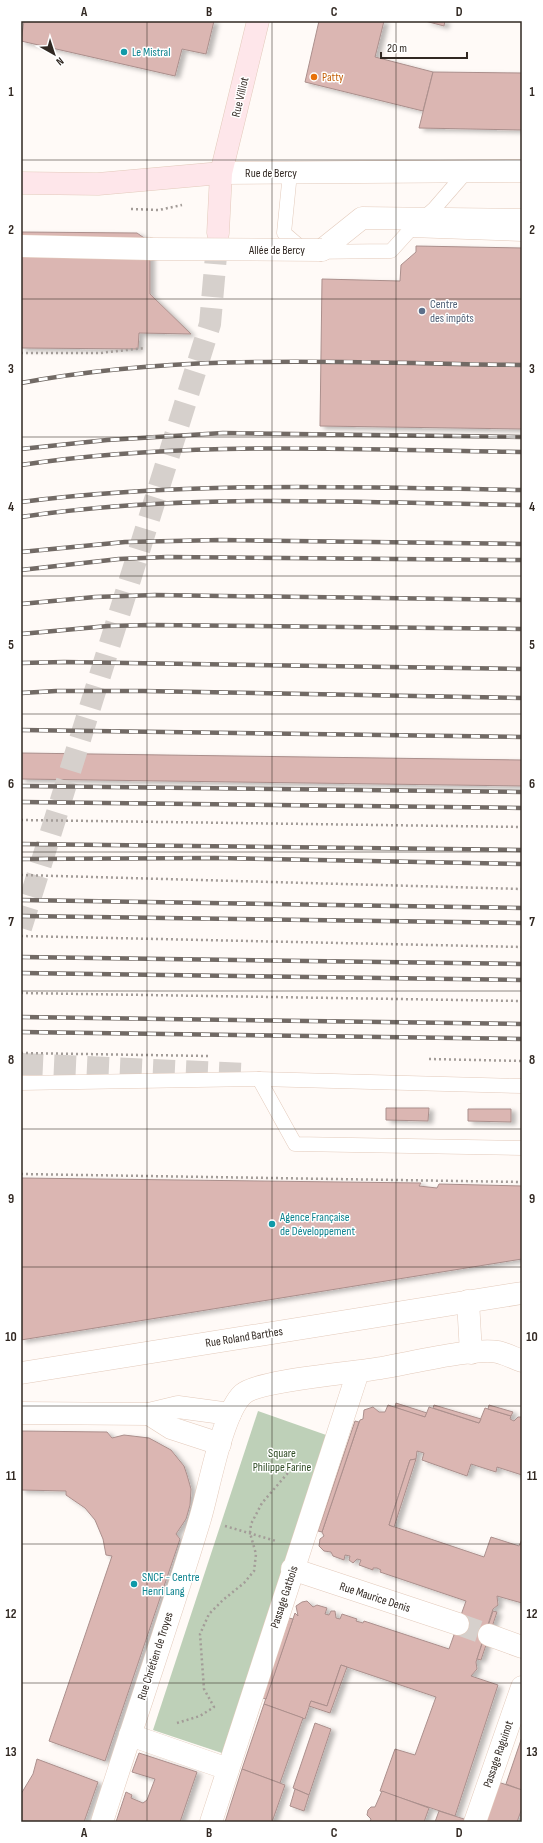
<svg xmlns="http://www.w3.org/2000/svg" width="543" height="1843" font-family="'Sofia Sans Condensed',sans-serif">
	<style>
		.green { fill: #bed0b8 }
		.building { fill: #dbb6b2; stroke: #ab8f8c; filter: url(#shadow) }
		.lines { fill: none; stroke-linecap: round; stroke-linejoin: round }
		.street-tunnel { stroke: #d6d0cc; stroke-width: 22; stroke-dasharray: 22 11; stroke-linecap: butt }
		.secondary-tunnel { stroke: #d6d0cc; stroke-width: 22; stroke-dasharray: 22 11; stroke-linecap: butt }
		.lane-casing { stroke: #e3cabb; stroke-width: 15 }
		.street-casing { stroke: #e3cabb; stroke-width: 23 }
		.secondary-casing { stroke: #e3cabb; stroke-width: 23 }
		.path { stroke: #a39c98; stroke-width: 2.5; stroke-dasharray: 2 3; stroke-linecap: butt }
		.lane { stroke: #fff; stroke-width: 14 }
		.street { stroke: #fff; stroke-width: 22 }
		.secondary { stroke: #fee6ea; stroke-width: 22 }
		.rail-casing { stroke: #726a65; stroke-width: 4.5 }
		.rail { stroke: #fff; stroke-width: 3; stroke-dasharray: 9; stroke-linecap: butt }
		.street-bridge-casing { stroke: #e3cabb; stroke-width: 23; stroke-linecap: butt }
		.street-bridge { stroke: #fff; stroke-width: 22 }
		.grid { fill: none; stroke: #312822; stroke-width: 1; stroke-opacity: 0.55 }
		.culture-dot { fill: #0f9aa8; stroke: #fff; stroke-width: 1.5 }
		.food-dot { fill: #e8710a; stroke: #fff; stroke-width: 1.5 }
		.service-dot { fill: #5c6f8a; stroke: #fff; stroke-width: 1.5 }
		.labels { text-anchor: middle; stroke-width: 3; stroke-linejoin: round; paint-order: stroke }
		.culture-label { font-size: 12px; fill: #0d838f; stroke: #fff; text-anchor: start }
		.food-label { font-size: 12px; fill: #c56008; stroke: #fff; text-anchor: start }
		.street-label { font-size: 12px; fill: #312822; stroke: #fff }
		.service-label { font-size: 12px; fill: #4e5e75; stroke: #fff; text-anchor: start }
		.park-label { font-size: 12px; fill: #2e4b24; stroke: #fff }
		.neatline { fill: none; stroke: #312822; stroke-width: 1.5 }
		.grid-label { font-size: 13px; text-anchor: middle; font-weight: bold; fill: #312822 }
	</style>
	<defs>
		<filter id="shadow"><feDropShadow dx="4.5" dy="2.5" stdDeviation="2" flood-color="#0004"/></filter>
	</defs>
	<rect width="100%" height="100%" fill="#fffaf7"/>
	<polygon class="green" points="258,1411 329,1436 222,1753 153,1730"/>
	<g class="building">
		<polygon points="24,21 214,21 206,54 182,49 175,76 21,41"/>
		<polygon points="319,21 384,21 375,57 433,72 423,111 305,82"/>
		<polygon points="425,21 445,21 444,26"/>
		<polygon points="433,72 522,73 522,130 419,128"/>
		<polygon points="21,232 137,233 150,242 150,294 191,334 139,333 138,349 21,348"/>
		<polygon points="416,246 522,248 522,429 320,426 322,279 400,281 401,265 416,252"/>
		<polygon points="21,753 522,760 522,786 21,779"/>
		<polygon points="386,1108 429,1108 428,1121 386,1120"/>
		<polygon points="468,1109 511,1109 511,1122 468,1121"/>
		<polygon points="21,1178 421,1183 419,1186 437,1188 439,1184 522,1186 522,1259 21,1340"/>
		<polygon points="396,1403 427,1413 425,1417 408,1412 395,1407"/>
		<polygon points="388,1405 425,1417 429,1407 479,1423 485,1408 511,1416 510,1419 514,1421 518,1417 522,1417 522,1475 497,1467 496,1472 471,1464 467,1476 422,1460 424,1453 417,1451 416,1459 410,1460 389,1525 484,1557 491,1537 519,1546 522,1539 522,1603 497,1596 498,1605 493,1609 476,1662 477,1669 471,1676 498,1685 455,1816 380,1791 395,1749 415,1755 436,1697 341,1665 327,1706 311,1701 305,1719 264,1704 295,1613 298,1616 296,1606 302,1602 307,1601 313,1607 317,1605 327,1608 325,1614 329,1615 331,1611 335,1611 336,1618 340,1619 342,1614 357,1619 356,1621 363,1623 364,1621 449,1649 466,1601 380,1572 381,1570 377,1568 373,1568 373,1570 359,1565 361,1560 357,1559 353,1563 349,1560 350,1556 345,1555 344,1560 333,1556 331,1552 324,1551 319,1546 320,1539 324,1536 322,1532 356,1431 360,1420 363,1419 364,1410 373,1407 379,1412 385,1412"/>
		<polygon points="434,1405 481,1419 479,1423 433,1408"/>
		<polygon points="489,1405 513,1412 511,1416 488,1409"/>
		<polygon points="355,1421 359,1422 325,1523 322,1532 318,1531"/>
		<polygon points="21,1431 107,1432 112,1438 124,1435 149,1438 171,1450 184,1466 187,1475 191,1489 190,1505 186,1519 176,1534 180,1539 105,1761 49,1741 112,1556 106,1555 103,1539 95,1520 85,1508 66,1495 66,1491 21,1490"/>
		<polygon points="416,1459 394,1527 389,1525 410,1460"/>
		<polygon points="493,1611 497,1612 481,1660 477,1659"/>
		<polygon points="289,1618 293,1619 266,1699 262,1698"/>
		<polygon points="341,1665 347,1667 330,1713 309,1706 311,1701 327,1706"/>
		<polygon points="264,1704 303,1718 280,1783 242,1769"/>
		<polygon points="315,1723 331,1729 309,1795 293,1788"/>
		<polygon points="522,1737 522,1790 506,1784"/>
		<polygon points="139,1753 197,1772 180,1822 116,1822 126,1792 132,1795 131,1798 143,1803 147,1800 155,1779 132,1772"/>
		<polygon points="37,1759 98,1782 84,1822 21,1822 21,1794 33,1774"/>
		<polygon points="242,1769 285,1785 272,1822 225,1822"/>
		<polygon points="498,1782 522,1790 522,1808 517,1822 484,1822"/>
		<polygon points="295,1789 309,1795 304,1811 290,1806"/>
		<polygon points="382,1791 429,1808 424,1822 370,1822 371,1819 367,1815 368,1810 371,1807 375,1807"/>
		<polygon points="439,1811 467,1820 466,1822 435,1822"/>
	</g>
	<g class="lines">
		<polyline class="street-tunnel" points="458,1624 489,1635"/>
		<g class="secondary-tunnel">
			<polyline points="21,928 210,324 218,233"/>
			<polyline points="21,1064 245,1074"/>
		</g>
		<defs>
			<g id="lane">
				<polyline points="290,173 284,233 306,252 391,251 410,230 434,209 467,171"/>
				<polyline points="410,230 522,234"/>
				<polyline points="259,1079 295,1144 522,1148"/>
				<polyline points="21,1083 259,1079 522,1086"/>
			</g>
			<g id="street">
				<polyline points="221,173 522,171"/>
				<polyline points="21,246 150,249"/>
				<polyline points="322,250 362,218 522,220"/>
				<polyline points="468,1301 471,1353"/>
				<polyline points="21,1373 522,1293"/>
				<polyline points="21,1413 149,1414 178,1407 230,1414"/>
				<polyline points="149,1414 171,1428 220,1444"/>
				<polyline points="292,1569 458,1624"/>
				<polyline points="489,1635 522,1647"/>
				<polyline points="130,1735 228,1769"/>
				<path d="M102,1822C134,1721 169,1621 200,1519C209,1489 222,1413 243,1394C259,1380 354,1373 381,1368C407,1364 475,1347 498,1352C506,1354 514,1358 522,1361"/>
				<polyline points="211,1822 358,1372"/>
				<polyline points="475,1822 522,1687"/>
			</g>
			<g id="secondary">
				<polyline points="21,183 98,184 221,173"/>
				<polyline points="218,233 221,173 258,21"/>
			</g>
		</defs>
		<use href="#lane" class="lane-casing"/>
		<use href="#street" class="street-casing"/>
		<use href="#secondary" class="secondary-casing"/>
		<g class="path">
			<polyline points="131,209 159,210 182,205"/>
			<polyline points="21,353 100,353 145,348"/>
			<polyline points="21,820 522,827"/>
			<polyline points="21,875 522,889"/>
			<polyline points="21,936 522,947"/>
			<polyline points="21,993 522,1001"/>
			<polyline points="21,1053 208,1056"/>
			<polyline points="429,1059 522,1061"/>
			<polyline points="21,1174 522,1182"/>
			<polyline points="225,1526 276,1541"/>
			<polyline points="177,1723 200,1716 214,1707 204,1689 200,1634 209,1614 223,1600 244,1583 254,1571 256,1554 250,1533 251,1524 262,1503 287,1474 294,1452"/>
		</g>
		<use href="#lane" class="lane"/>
		<use href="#street" class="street"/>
		<use href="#secondary" class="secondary"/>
		<defs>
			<g id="rail">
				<path d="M21,383C186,352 355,363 522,365"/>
				<polyline points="21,449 107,440 223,433 522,437"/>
				<path d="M21,465C186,440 355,450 522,452"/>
				<path d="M21,502C187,481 355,487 522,490"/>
				<path d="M21,517C186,492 356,503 522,505"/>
				<polyline points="21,552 125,542 221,540 522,544"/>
				<polyline points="21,570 119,559 167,557 522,560"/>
				<polyline points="21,604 95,597 155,595 522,600"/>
				<polyline points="21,634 108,626 152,625 522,629"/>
				<polyline points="21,663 64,662 522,669"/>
				<polyline points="21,693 56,691 143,691 522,698"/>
				<polyline points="21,730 522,737"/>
				<polyline points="21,786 522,792"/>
				<polyline points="21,802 522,808"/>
				<polyline points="21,844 522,850"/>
				<polyline points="21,859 215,858 522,864"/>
				<polyline points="21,900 522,908"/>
				<polyline points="21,916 522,923"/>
				<polyline points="21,957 522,964"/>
				<polyline points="21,973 522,980"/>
				<polyline points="21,1017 522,1024"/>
				<polyline points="21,1032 522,1039"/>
			</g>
		</defs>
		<use href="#rail" class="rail-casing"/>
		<use href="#rail" class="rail"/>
		<defs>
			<polyline id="street-bridge" points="150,249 322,250"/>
		</defs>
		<use href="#street-bridge" class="street-bridge-casing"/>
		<use href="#street-bridge" class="street-bridge"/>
	</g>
	<path class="grid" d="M147,21V1822M272,21V1822M396,21V1822M21,160H522M21,299H522M21,437H522M21,576H522M21,714H522M21,852H522M21,991H522M21,1129H522M21,1267H522M21,1406H522M21,1544H522M21,1683H522"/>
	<g class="culture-dot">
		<circle cx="124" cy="52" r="4"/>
		<circle cx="272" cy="1224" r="4"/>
		<circle cx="134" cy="1584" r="4"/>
	</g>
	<circle class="food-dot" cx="314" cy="77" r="4"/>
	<circle class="service-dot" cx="422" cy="311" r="4"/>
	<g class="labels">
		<g class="culture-label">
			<text x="132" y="56">Le Mistral</text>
			<text x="280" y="1221">Agence Française<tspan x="280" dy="14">de Développement</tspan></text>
			<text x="142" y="1581">SNCF - Centre<tspan x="142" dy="14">Henri Lang</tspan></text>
		</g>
		<g class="food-label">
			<text x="322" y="81">Patty</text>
		</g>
		<g class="street-label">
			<text transform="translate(240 97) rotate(-77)" y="4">Rue Villiot</text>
			<text x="271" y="177">Rue de Bercy</text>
			<text x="277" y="254">Allée de Bercy</text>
			<text transform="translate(244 1337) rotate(-9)" y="4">Rue Roland Barthes</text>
			<text transform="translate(284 1597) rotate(-72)" y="4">Passage Gatbois</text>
			<text transform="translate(375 1597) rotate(18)" y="4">Rue Maurice Denis</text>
			<text transform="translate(155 1656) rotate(-72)" y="4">Rue Chrétien de Troyes</text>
			<text transform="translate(498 1754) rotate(-71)" y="4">Passage Raguinot</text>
		</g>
		<g class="service-label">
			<text x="430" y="308">Centre<tspan x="430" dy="14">des impôts</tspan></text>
		</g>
		<g class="park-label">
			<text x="282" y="1457">Square<tspan x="282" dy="14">Philippe Farine</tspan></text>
		</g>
	</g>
	<rect width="543" height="1843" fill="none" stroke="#ffffff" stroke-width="44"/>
	<g transform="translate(54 54) rotate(141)" stroke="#ffffff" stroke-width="3" paint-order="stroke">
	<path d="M0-3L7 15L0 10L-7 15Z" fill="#312822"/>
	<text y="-6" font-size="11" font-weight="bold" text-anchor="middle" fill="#312822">N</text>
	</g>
	<path d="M381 52v6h86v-6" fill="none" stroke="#312822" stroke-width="2"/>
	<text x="387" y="52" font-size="12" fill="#312822" stroke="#ffffff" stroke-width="3" paint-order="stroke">20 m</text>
	<rect x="22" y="22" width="499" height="1799" class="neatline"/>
	<g class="grid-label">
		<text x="84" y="16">A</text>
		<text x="209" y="16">B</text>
		<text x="334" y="16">C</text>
		<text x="459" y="16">D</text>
		<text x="11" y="96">1</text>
		<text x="532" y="96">1</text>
		<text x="11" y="234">2</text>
		<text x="532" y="234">2</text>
		<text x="11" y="373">3</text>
		<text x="532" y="373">3</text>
		<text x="11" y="511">4</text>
		<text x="532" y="511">4</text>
		<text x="11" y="649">5</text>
		<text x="532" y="649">5</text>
		<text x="11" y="788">6</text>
		<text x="532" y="788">6</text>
		<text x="11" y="926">7</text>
		<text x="532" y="926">7</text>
		<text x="11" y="1064">8</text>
		<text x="532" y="1064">8</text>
		<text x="11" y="1203">9</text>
		<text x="532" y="1203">9</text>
		<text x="11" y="1341">10</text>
		<text x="532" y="1341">10</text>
		<text x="11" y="1480">11</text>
		<text x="532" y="1480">11</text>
		<text x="11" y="1618">12</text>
		<text x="532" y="1618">12</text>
		<text x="11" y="1756">13</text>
		<text x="532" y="1756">13</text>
		<text x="84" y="1837">A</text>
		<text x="209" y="1837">B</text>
		<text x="334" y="1837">C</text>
		<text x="459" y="1837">D</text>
	</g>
</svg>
